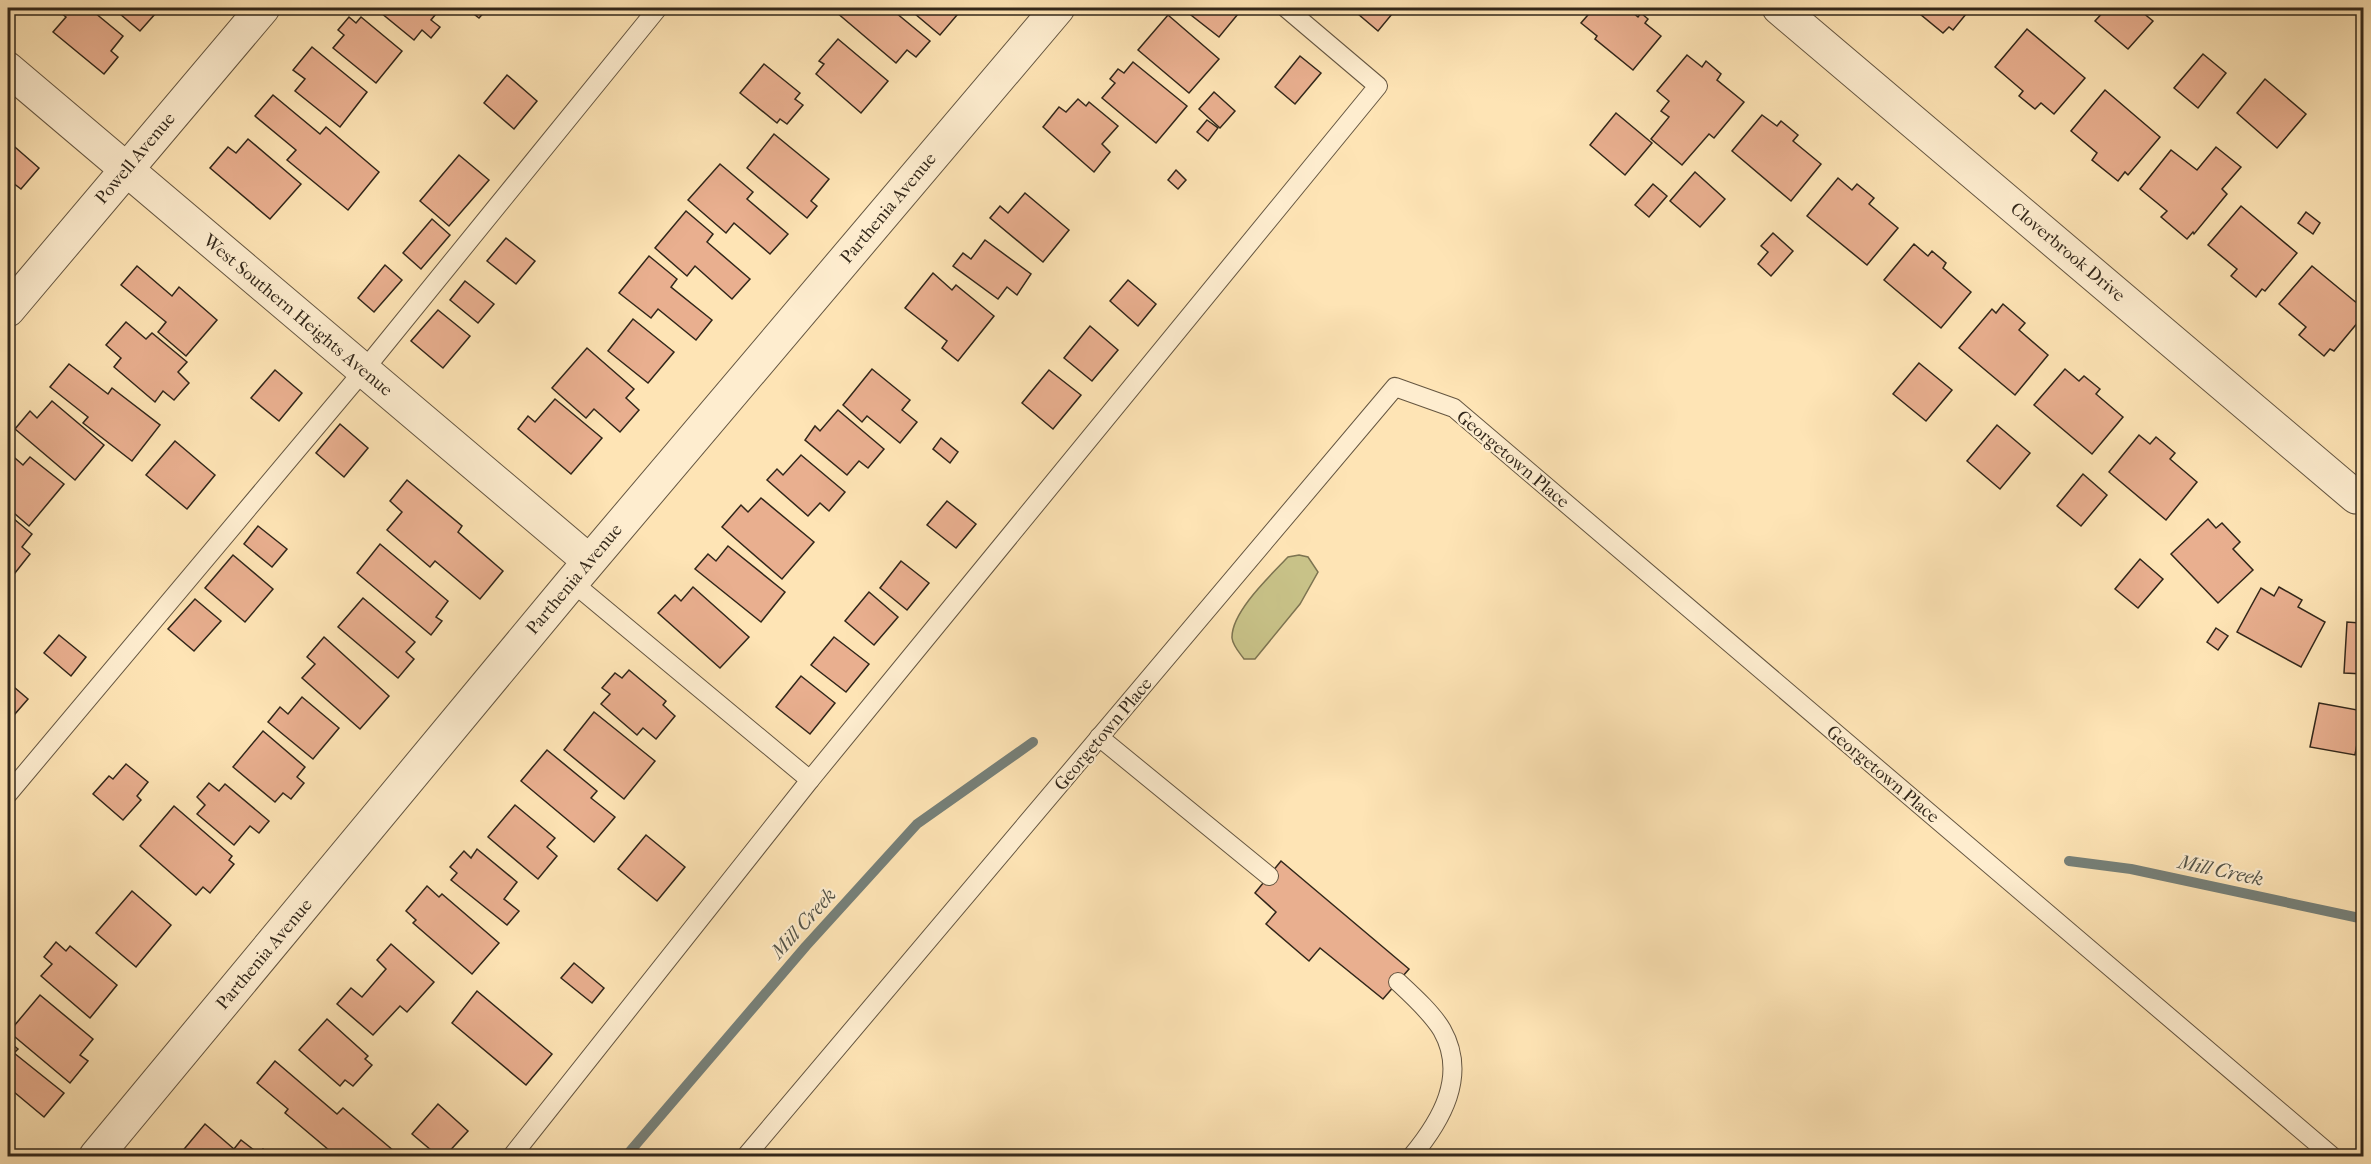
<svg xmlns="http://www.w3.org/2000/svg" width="2371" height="1164" font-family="'IM FELL French Canon',serif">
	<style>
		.green { fill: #c8c288; stroke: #7d7451; stroke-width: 1.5 }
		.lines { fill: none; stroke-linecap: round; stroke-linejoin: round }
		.stream { stroke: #768079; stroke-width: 10 }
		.building { fill: #e9af8f; stroke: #32271a; stroke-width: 1.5 }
		.service-casing { stroke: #655641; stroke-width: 20 }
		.minor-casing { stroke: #655641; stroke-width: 35 }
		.service { stroke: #feedcf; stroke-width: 18 }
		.minor { stroke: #feedcf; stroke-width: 33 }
		.labels { text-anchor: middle; stroke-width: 4.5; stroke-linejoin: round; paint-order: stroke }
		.street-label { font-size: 18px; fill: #32271a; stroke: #feedcf }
		.water-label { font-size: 20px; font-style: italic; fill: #545449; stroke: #feedcf }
	</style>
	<rect width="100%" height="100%" fill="#fee4b5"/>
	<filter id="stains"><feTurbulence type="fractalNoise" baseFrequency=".00333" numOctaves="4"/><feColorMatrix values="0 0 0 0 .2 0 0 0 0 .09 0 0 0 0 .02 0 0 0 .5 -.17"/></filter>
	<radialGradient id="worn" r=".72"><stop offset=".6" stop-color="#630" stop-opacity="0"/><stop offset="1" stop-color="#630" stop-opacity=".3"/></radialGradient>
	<path class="green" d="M1299,555L1308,557L1318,572L1300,604L1255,659H1244C1239,652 1233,646 1232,638C1231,612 1271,575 1288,557Z"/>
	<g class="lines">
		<g class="stream">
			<polyline points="2069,861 2131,869 2364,919"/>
			<polyline points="626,1156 806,946 917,824 1033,742"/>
		</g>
	</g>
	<g class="building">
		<polygon points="59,8 89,8 123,36 111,51 118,57 104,74 53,32 66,17 57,10"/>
		<polygon points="113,8 147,8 155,14 140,31"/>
		<polygon points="375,8 438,8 440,9 431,20 440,27 431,38 422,30 414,40"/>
		<polygon points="466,8 488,8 479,18"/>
		<polygon points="840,8 890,8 930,41 916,57 907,50 896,63 836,12"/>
		<polygon points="908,8 963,8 940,35"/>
		<polygon points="1182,8 1243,8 1219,37"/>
		<polygon points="1351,8 1397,8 1378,31"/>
		<polygon points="1594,8 1627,8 1638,17 1641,13 1648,19 1645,23 1661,36 1633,70 1595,39 1597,36 1581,23"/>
		<polygon points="1924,8 1971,8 1953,30 1949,27 1943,33 1920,14"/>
		<polygon points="2107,8 2137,8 2153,21 2128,49 2095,21"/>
		<polygon points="1168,15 1219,59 1189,93 1138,50"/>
		<polygon points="349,17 356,23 361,17 402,51 376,83 333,48 344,35 338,30"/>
		<polygon points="2027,29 2085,78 2054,114 2041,103 2035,109 2019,96 2023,91 1995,67"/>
		<polygon points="838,39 888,81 861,113 816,74 824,64 819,61"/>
		<polygon points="312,47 367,92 340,127 295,91 305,79 293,70"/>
		<polygon points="2203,54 2226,73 2198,108 2174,88"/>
		<polygon points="1687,55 1702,67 1706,61 1721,74 1717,80 1744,102 1714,138 1709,134 1682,165 1651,139 1669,117 1661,111 1669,101 1657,91"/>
		<polygon points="1300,56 1321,73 1295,104 1275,87"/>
		<polygon points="1133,62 1187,106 1156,143 1102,98 1115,83 1110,79 1118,69 1124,73"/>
		<polygon points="764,64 800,93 795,99 803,105 787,124 780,119 777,123 740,93"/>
		<polygon points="507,75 537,101 514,129 484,103"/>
		<polygon points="2265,79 2306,114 2277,148 2237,113"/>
		<polygon points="2105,90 2160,137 2128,175 2125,172 2118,181 2092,160 2097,153 2071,131"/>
		<polygon points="1214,92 1235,111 1220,128 1199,109"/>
		<polygon points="273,95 320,134 326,127 379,172 348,210 287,160 296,150 255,116"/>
		<polygon points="1078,99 1086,106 1089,102 1118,126 1102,144 1110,152 1094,172 1043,127 1059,107 1066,112"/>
		<polygon points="1616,113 1652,143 1625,175 1590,145"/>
		<polygon points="1762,115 1777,126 1781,121 1798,135 1793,141 1821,164 1791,201 1732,151"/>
		<polygon points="1207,120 1218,128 1208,141 1197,132"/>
		<polygon points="774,134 829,179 811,201 817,206 807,218 747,168"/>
		<polygon points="248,139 301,184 270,219 210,168 228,147 236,153"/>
		<polygon points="8,141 39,168 21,189 13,183 8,189"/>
		<polygon points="2216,147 2241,167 2222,189 2227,194 2194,234 2193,232 2187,239 2161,217 2167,211 2140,189 2171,150 2197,170"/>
		<polygon points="459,155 489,180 449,226 420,201"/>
		<polygon points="720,164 753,192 747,199 788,234 770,254 734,223 726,233 688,200"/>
		<polygon points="1176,170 1186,180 1178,189 1168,180"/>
		<polygon points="1695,172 1725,199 1700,227 1670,201"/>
		<polygon points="1838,178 1852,190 1857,184 1874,198 1869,204 1898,228 1867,265 1807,216"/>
		<polygon points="1653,184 1667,196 1649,217 1635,205"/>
		<polygon points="1025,193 1069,230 1043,262 990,218 1000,206 1008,213"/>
		<polygon points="2241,206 2297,253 2265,291 2262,289 2256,297 2231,276 2237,269 2208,245"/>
		<polygon points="686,211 713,234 707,242 750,279 732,299 695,266 687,276 655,248"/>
		<polygon points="2306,212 2320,223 2313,234 2298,223"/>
		<polygon points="432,219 450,235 421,269 403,253"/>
		<polygon points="1773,233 1793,251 1771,276 1758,264 1768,252 1761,246"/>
		<polygon points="506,238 535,261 516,284 487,261"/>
		<polygon points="985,240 1031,274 1017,295 1007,287 998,299 953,266 963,253 971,259"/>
		<polygon points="1914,244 1928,256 1932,251 1946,263 1943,268 1971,292 1941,328 1884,280"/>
		<polygon points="649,256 677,279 671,287 712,320 696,340 658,309 651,318 619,293"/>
		<polygon points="385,265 402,280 374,312 358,298"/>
		<polygon points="137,266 172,296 179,287 217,320 186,356 158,332 166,322 121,285"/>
		<polygon points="2312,266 2364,309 2364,315 2334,351 2330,349 2324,356 2299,335 2306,327 2279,304"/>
		<polygon points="933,273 952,290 956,285 994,316 958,361 942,348 947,341 905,308"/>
		<polygon points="1128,280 1156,304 1138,326 1110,301"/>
		<polygon points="465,281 494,304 478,323 450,300"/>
		<polygon points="2003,304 2025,323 2019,330 2048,355 2015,395 1959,348 1992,309 1996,313"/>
		<polygon points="438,310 470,336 443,368 411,341"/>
		<polygon points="633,319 674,352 648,383 608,351"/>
		<polygon points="126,322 146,339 152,333 187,362 178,372 189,383 174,400 163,391 155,402 114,367 121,358 106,345"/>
		<polygon points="1090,326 1118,350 1092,381 1064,358"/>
		<polygon points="587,348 634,389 626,398 639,410 620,432 594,409 586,418 552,388"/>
		<polygon points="1919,363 1952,390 1926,421 1893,394"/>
		<polygon points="69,364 108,394 112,388 160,425 132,461 83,423 88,417 50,387"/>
		<polygon points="872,369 910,400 902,410 917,422 900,443 867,416 862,422 843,405"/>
		<polygon points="2065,369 2079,381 2084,376 2100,389 2096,394 2123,417 2092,454 2034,405"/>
		<polygon points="275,370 302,393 279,421 251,398"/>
		<polygon points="1049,370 1081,395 1053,429 1022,403"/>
		<polygon points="555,399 602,438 571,474 518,429 528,416 535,422"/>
		<polygon points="52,401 104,445 75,480 15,429 30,411 37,418"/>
		<polygon points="838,410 884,449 868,468 859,461 847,475 805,440 815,426 820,431"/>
		<polygon points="340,424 368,448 344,477 316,453"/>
		<polygon points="1997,425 2030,453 2000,489 1967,461"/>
		<polygon points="2139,435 2150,444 2156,437 2175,453 2170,459 2197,482 2166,520 2109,472"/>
		<polygon points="941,438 958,452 950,463 933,449"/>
		<polygon points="175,441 215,475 187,509 146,475"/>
		<polygon points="8,452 23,465 30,457 64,484 29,526 8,508"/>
		<polygon points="801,455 845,492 829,511 820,503 808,516 767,480 777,469 783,475"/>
		<polygon points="2083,474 2107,495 2081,526 2057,506"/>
		<polygon points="407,480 462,526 458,532 503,571 480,599 435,561 430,567 387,530 402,512 390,501"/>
		<polygon points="761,498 814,542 782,579 722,527 741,505 748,512"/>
		<polygon points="947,501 976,524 956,548 927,525"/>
		<polygon points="8,514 32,534 22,547 30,554 11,578 8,574"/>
		<polygon points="2208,519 2216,528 2222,523 2240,542 2233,549 2253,570 2218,603 2171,554"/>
		<polygon points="258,526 287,549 272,567 244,544"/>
		<polygon points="380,544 448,601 436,617 442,621 431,635 357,573"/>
		<polygon points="728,546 785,592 761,622 695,569 708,554 716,561"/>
		<polygon points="233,555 273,589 245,622 205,588"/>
		<polygon points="2140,559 2163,579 2138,608 2115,589"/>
		<polygon points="901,561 929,583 907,610 880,588"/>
		<polygon points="693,587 749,637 720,668 658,613 675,595 681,601"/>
		<polygon points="2279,587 2302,600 2298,607 2325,622 2301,667 2237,632 2261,588 2274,596"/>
		<polygon points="869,592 898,617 874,645 845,621"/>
		<polygon points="363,598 415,642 406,652 414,659 398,678 338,627"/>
		<polygon points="195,599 221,621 194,651 168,629"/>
		<polygon points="2361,613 2364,613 2364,674 2344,673 2347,622 2360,623"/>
		<polygon points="2216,628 2228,636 2218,650 2207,642"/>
		<polygon points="59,635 86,657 71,676 44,653"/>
		<polygon points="324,637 389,696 360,729 302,678 315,664 307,657"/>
		<polygon points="834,637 869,664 846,692 811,665"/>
		<polygon points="629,670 666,701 663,705 675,716 656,739 643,728 637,735 601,704 610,694 602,688 615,673 622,678"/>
		<polygon points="801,676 835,703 810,734 776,707"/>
		<polygon points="8,682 28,699 8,722"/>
		<polygon points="302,697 339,728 313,759 268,722 280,707 288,714"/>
		<polygon points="2319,703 2363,711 2355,755 2310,747"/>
		<polygon points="594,712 655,761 624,799 564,750"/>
		<polygon points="263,731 305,767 297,777 304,783 291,799 283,793 275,802 233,767"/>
		<polygon points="547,750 597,791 591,798 615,817 594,842 521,781"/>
		<polygon points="126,764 148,782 137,796 141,800 123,820 93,794 109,776 113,779"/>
		<polygon points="209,783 219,791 225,784 269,821 259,833 250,826 234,845 197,814 205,805 197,797"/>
		<polygon points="515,805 555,838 547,847 557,856 538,879 488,837"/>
		<polygon points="174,806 232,856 229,860 234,864 210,893 203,887 196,895 140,846"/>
		<polygon points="646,835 685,867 657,901 618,869"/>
		<polygon points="477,849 517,882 504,899 519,911 507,925 451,880 457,873 450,867 464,851 471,858"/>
		<polygon points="1281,861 1409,969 1383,999 1320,948 1309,961 1266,924 1276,912 1255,893"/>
		<polygon points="427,886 439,897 442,894 499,943 472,974 413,923 416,920 406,911"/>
		<polygon points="132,891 171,925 136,967 96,933"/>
		<polygon points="56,942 66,951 70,946 117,985 90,1018 41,976 52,964 44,957"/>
		<polygon points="391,944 434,982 407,1012 400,1006 373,1035 337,1004 351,988 362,997 386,969 377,960"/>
		<polygon points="574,963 604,988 592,1003 561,978"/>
		<polygon points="477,991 552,1054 526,1085 452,1023"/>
		<polygon points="40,995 93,1039 80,1055 88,1061 70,1083 9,1032"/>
		<polygon points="327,1019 368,1056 365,1059 372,1065 353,1086 345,1080 340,1086 299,1050"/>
		<polygon points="8,1041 18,1049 14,1053 64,1093 44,1117 8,1087"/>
		<polygon points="275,1061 337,1114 343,1108 394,1151 390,1156 336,1156 285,1113 288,1109 257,1083"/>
		<polygon points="438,1104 468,1131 445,1156 438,1156 412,1134"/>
		<polygon points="205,1124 234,1149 241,1140 259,1154 263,1149 272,1156 184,1156 180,1154"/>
	</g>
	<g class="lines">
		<defs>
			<g id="service">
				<polyline points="1099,737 1269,876"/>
				<polyline points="810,780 1378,86 1286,8"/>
				<polyline points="8,794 364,370 658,8"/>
				<path d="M1398,982C1412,995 1432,1013 1442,1030C1468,1076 1441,1121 1412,1156"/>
				<polyline points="512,1156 810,780 572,582"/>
				<polyline points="746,1156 1395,387 1454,408 2332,1156"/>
			</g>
			<g id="minor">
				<polyline points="1779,8 2356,497"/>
				<polyline points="8,69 589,561"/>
				<polyline points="8,310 263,8"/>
				<polyline points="96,1156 572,582 1058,8"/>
			</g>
		</defs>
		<use href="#service" class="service-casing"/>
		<use href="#minor" class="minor-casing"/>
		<use href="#service" class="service"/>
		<use href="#minor" class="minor"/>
	</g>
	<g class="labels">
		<g class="street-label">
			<text transform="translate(135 158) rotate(-50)" y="6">Powell Avenue</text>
			<text transform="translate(888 208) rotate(-50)" y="6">Parthenia Avenue</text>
			<text transform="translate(2068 252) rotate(40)" y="6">Cloverbrook Drive</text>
			<text transform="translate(298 315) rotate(40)" y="6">West Southern Heights Avenue</text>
			<text transform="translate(1513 459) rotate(40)" y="6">Georgetown Place</text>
			<text transform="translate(574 579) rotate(-50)" y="6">Parthenia Avenue</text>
			<text transform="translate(1103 734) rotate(-50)" y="6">Georgetown Place</text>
			<text transform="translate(1883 774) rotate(40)" y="6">Georgetown Place</text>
			<text transform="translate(264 954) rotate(-50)" y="6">Parthenia Avenue</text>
		</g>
		<g class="water-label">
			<text transform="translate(2221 870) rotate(12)" y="7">Mill Creek</text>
			<text transform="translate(803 923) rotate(-48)" y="7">Mill Creek</text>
		</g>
	</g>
	<rect width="2371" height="1164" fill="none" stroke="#fee4b5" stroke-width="30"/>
	<rect x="9" y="9" width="2353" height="1146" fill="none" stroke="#32271a" stroke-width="3"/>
	<rect x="15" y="15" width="2341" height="1134" fill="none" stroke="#32271a" stroke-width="1.5"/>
	<rect width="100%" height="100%" filter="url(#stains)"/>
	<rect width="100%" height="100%" fill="url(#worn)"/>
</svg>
